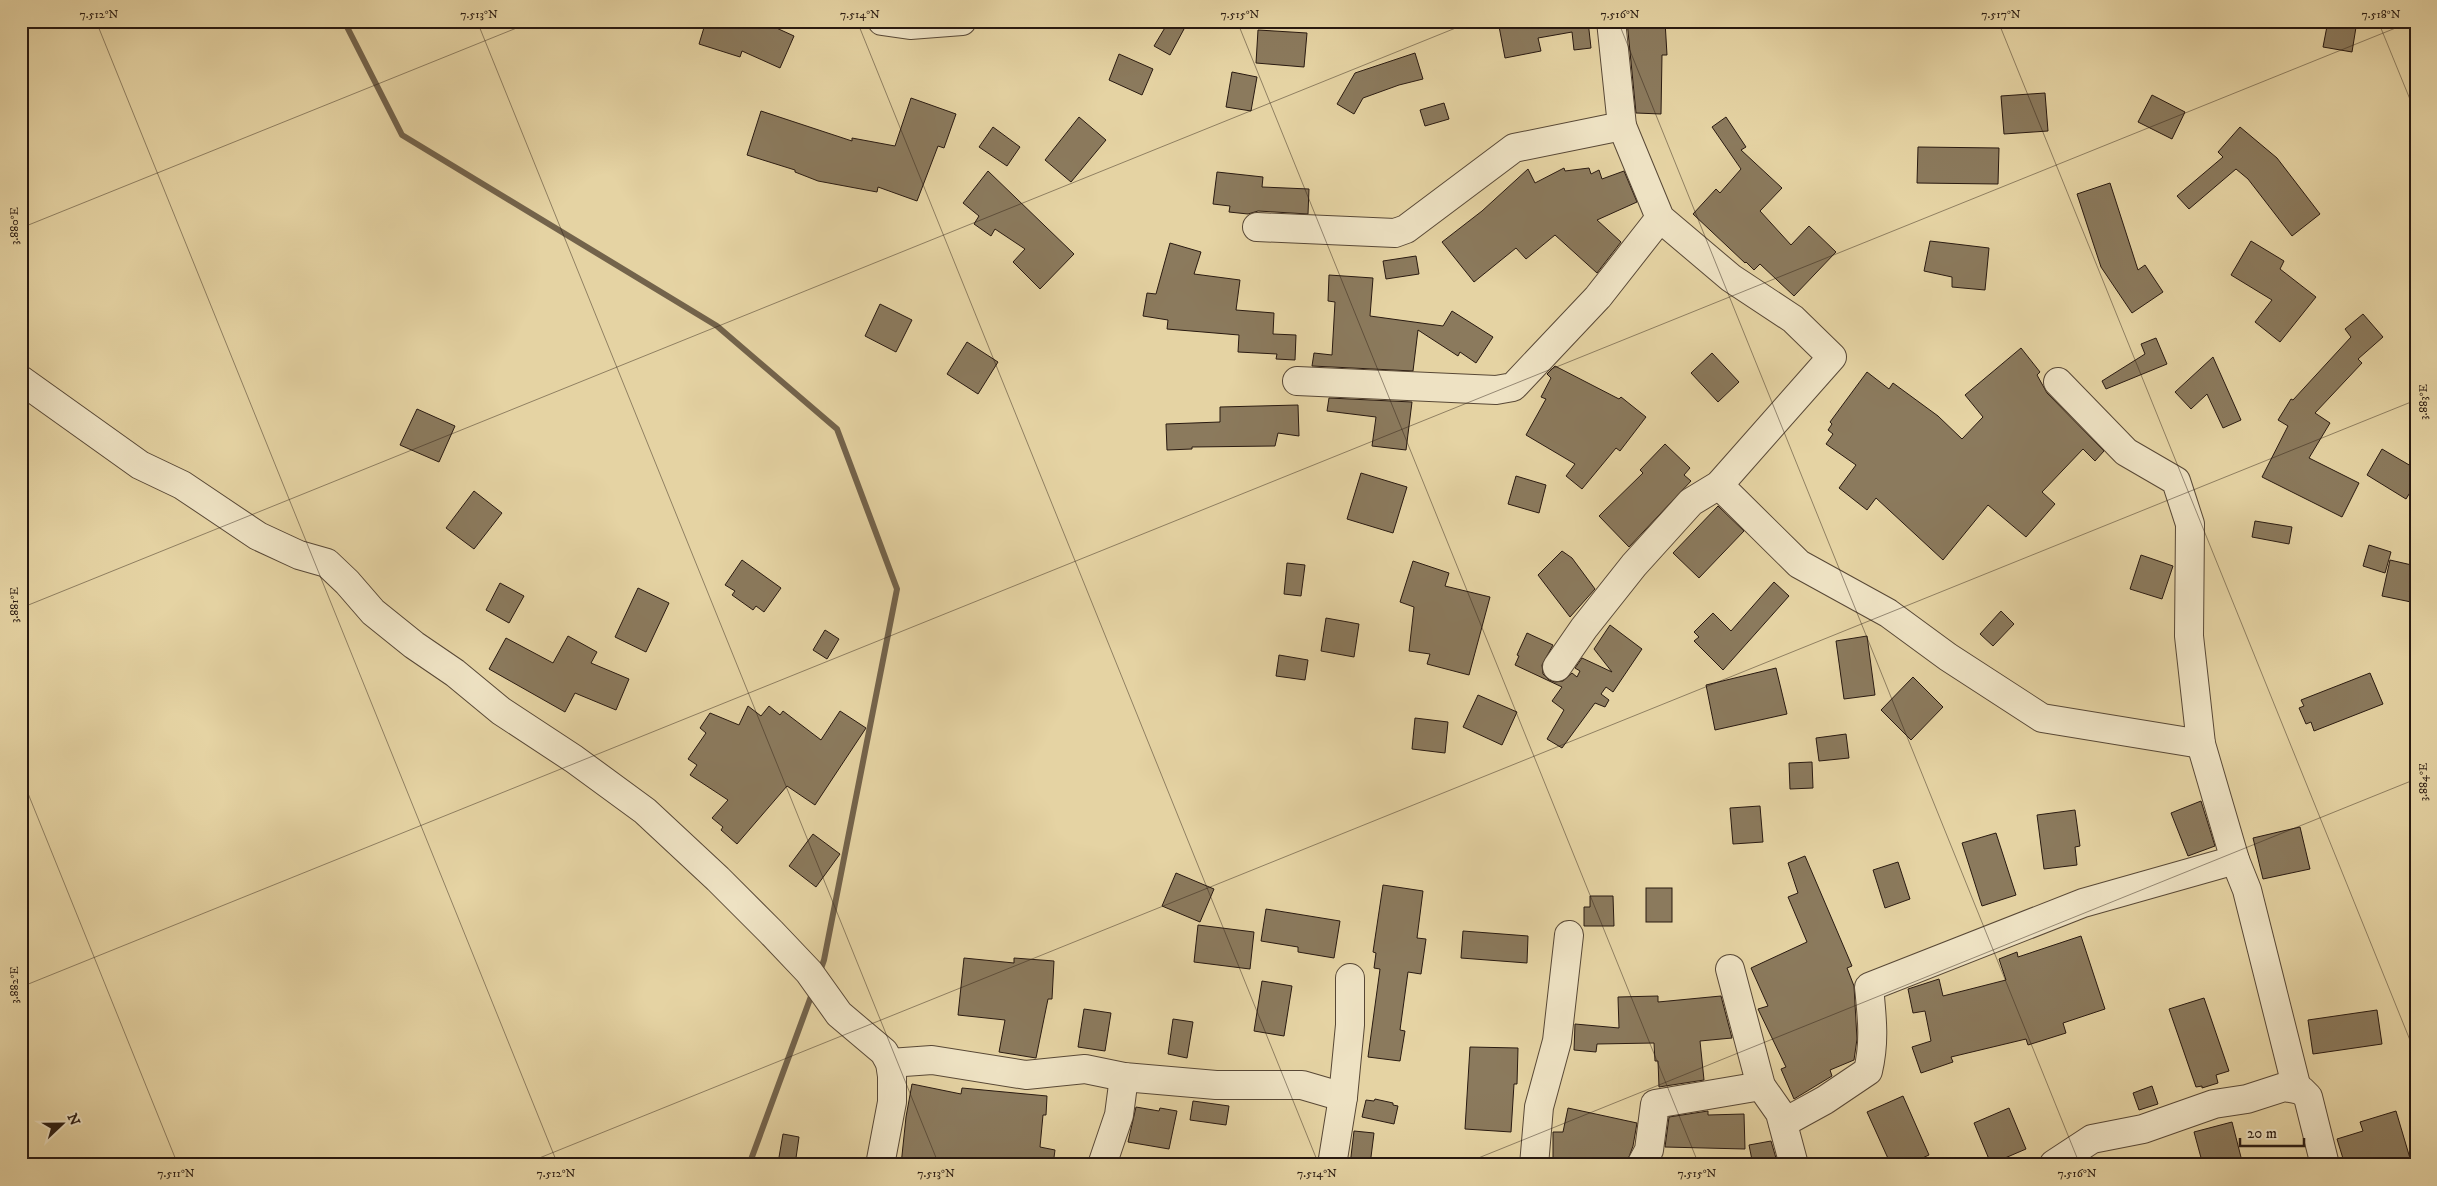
<svg xmlns="http://www.w3.org/2000/svg" width="2437" height="1186" font-family="'IM FELL DW Pica',serif">
	<style>
		.lines { fill: none; stroke-linecap: round; stroke-linejoin: round }
		.stream { stroke: #73634b; stroke-width: 6 }
		.building { fill: #8b7a5d; stroke: #291a11 }
		.minor-casing { stroke: #584836; stroke-width: 30 }
		.minor { stroke: #eee2c3; stroke-width: 28 }
		.ticks { fill: none; stroke: #291a11; stroke-width: 1; stroke-opacity: 0.45 }
		.neatline { fill: none; stroke: #291a11; stroke-width: 2 }
		.ticks-label { font-size: 12px; text-anchor: middle; fill: #291a11 }
	</style>
	<rect width="100%" height="100%" fill="#e5d3a3"/>
	<filter id="stains"><feTurbulence type="fractalNoise" baseFrequency=".004" numOctaves="4"/><feColorMatrix values="0 0 0 0 .2 0 0 0 0 .09 0 0 0 0 .02 0 0 0 .5 -.17"/></filter>
	<radialGradient id="worn" r=".72"><stop offset=".6" stop-color="#630" stop-opacity="0"/><stop offset="1" stop-color="#630" stop-opacity=".3"/></radialGradient>
	<g class="lines">
		<g class="stream">
			<polyline points="344,21 402,135 717,326 837,429 897,589 824,960 819,974"/>
			<polyline points="749,1165 813,991"/>
		</g>
	</g>
	<g class="building">
		<polygon points="706,21 761,21 794,36 780,68 742,51 740,57 699,44"/>
		<polygon points="1169,21 1184,29 1170,55 1154,46"/>
		<polygon points="1498,21 1588,21 1591,48 1574,50 1572,32 1538,38 1541,51 1505,58"/>
		<polygon points="1627,21 1665,21 1667,55 1662,55 1661,114 1636,113"/>
		<polygon points="2328,21 2357,21 2352,52 2323,47"/>
		<polygon points="1258,30 1307,33 1304,67 1256,63"/>
		<polygon points="1415,53 1423,79 1399,85 1363,98 1354,114 1337,104 1355,73"/>
		<polygon points="1119,54 1153,69 1142,95 1109,80"/>
		<polygon points="1232,72 1257,77 1251,111 1226,107"/>
		<polygon points="2045,93 2048,131 2004,134 2001,96"/>
		<polygon points="2152,95 2185,112 2172,139 2138,122"/>
		<polygon points="911,98 956,114 944,148 938,146 917,201 878,187 877,192 818,181 795,172 795,170 747,155 761,111 852,141 852,138 895,146"/>
		<polygon points="1444,103 1449,119 1425,126 1420,110"/>
		<polygon points="1079,117 1106,140 1071,182 1045,160"/>
		<polygon points="1726,117 1746,147 1741,150 1782,188 1760,211 1791,245 1809,226 1836,252 1794,296 1760,264 1754,270 1746,262 1745,263 1693,214 1716,189 1720,193 1741,169 1712,127"/>
		<polygon points="993,127 1020,147 1007,166 979,147"/>
		<polygon points="2240,127 2277,158 2320,214 2292,236 2248,179 2236,169 2189,209 2177,196 2223,157 2218,152"/>
		<polygon points="1918,147 1999,148 1998,184 1917,183"/>
		<polygon points="1564,168 1565,171 1589,168 1591,174 1599,170 1602,179 1624,171 1637,202 1597,220 1621,242 1597,273 1555,235 1526,259 1516,248 1474,282 1442,242 1482,211 1528,169 1535,183"/>
		<polygon points="988,171 1074,254 1040,289 1013,262 1025,249 995,229 991,236 974,224 979,216 963,203"/>
		<polygon points="1217,172 1263,177 1262,187 1309,189 1308,214 1258,211 1248,214 1229,212 1230,206 1213,204"/>
		<polygon points="2110,183 2138,270 2145,265 2163,292 2132,313 2101,267 2077,194"/>
		<polygon points="1930,241 1989,248 1985,290 1952,287 1952,277 1924,271"/>
		<polygon points="2251,241 2284,261 2280,269 2316,297 2280,342 2255,322 2272,300 2231,275"/>
		<polygon points="1170,243 1201,252 1194,274 1240,280 1236,310 1274,313 1273,334 1296,335 1295,360 1276,359 1277,354 1238,352 1239,335 1167,329 1168,320 1143,316 1147,293 1156,294"/>
		<polygon points="1416,256 1419,274 1386,279 1383,261"/>
		<polygon points="1329,275 1373,278 1370,316 1443,326 1452,311 1493,337 1476,363 1460,352 1458,356 1418,330 1413,371 1312,366 1314,353 1332,355 1335,302 1328,301"/>
		<polygon points="880,304 912,320 896,352 865,336"/>
		<polygon points="2363,314 2383,337 2358,359 2362,363 2315,413 2330,423 2309,458 2359,483 2342,517 2262,477 2288,426 2278,420 2291,399 2293,400 2351,337 2345,329"/>
		<polygon points="2156,338 2167,364 2106,389 2102,381 2145,354 2141,344"/>
		<polygon points="967,342 998,362 978,394 947,374"/>
		<polygon points="2021,348 2040,372 2037,375 2047,393 2104,451 2095,461 2083,449 2042,492 2055,504 2026,537 1988,505 1943,560 1876,498 1867,510 1839,488 1856,465 1826,444 1833,434 1828,430 1832,424 1830,422 1867,372 1889,389 1893,383 1938,416 1962,439 1983,417 1965,395"/>
		<polygon points="1712,353 1739,382 1718,402 1691,373"/>
		<polygon points="2213,357 2241,420 2223,428 2207,394 2191,409 2175,392"/>
		<polygon points="1555,366 1619,399 1621,397 1646,417 1620,451 1616,448 1582,489 1566,476 1575,464 1526,435 1546,399 1541,397 1551,378 1547,374"/>
		<polygon points="1329,398 1412,402 1406,450 1372,446 1376,417 1327,411"/>
		<polygon points="1298,405 1299,436 1278,433 1275,446 1192,447 1192,449 1167,450 1166,424 1220,422 1220,407"/>
		<polygon points="417,409 455,426 439,462 400,445"/>
		<polygon points="1665,444 1690,468 1684,475 1691,481 1629,547 1599,516 1643,473 1640,470"/>
		<polygon points="2382,449 2416,469 2416,483 2406,499 2367,475"/>
		<polygon points="1361,473 1407,487 1393,533 1347,519"/>
		<polygon points="1516,476 1546,485 1539,513 1508,504"/>
		<polygon points="474,491 502,513 474,549 446,528"/>
		<polygon points="1718,506 1744,531 1699,578 1673,553"/>
		<polygon points="2255,521 2292,527 2289,544 2252,537"/>
		<polygon points="2369,545 2391,552 2385,573 2363,566"/>
		<polygon points="1562,551 1572,558 1595,589 1570,617 1538,575"/>
		<polygon points="2141,555 2173,566 2162,599 2130,589"/>
		<polygon points="742,560 781,588 764,612 756,606 753,610 732,595 735,591 725,585"/>
		<polygon points="2390,560 2416,566 2416,603 2382,596"/>
		<polygon points="1413,561 1449,573 1445,586 1490,597 1469,675 1427,664 1430,654 1409,651 1414,607 1400,602"/>
		<polygon points="1287,563 1305,565 1301,596 1284,594"/>
		<polygon points="1774,582 1789,596 1723,670 1694,641 1699,637 1694,632 1713,613 1731,631"/>
		<polygon points="500,583 524,596 509,623 486,610"/>
		<polygon points="638,588 669,603 646,652 615,637"/>
		<polygon points="2001,611 2014,624 1993,646 1980,634"/>
		<polygon points="1326,618 1359,624 1354,657 1321,651"/>
		<polygon points="1610,625 1642,649 1613,692 1606,687 1601,694 1609,700 1605,707 1595,703 1562,748 1547,739 1564,710 1552,701 1562,687 1515,665 1519,656 1517,655 1527,633 1553,645 1542,665 1543,674 1549,680 1555,682 1563,681 1572,673 1577,677 1580,671 1575,668 1582,658 1612,672 1594,649"/>
		<polygon points="825,630 839,639 827,659 813,650"/>
		<polygon points="568,636 597,652 591,663 629,679 616,710 575,693 565,712 489,669 506,638 553,663"/>
		<polygon points="1867,636 1875,695 1844,699 1836,641"/>
		<polygon points="1279,655 1308,660 1305,680 1276,676"/>
		<polygon points="1776,668 1787,714 1715,730 1706,685"/>
		<polygon points="2370,673 2383,704 2314,731 2311,722 2306,724 2299,708 2304,706 2301,700"/>
		<polygon points="1913,677 1943,707 1911,740 1881,710"/>
		<polygon points="1478,695 1517,712 1502,745 1463,727"/>
		<polygon points="748,706 761,716 769,706 780,715 783,711 821,740 840,711 866,728 815,805 787,786 737,844 721,830 723,827 712,818 728,800 690,775 697,765 688,759 706,733 700,728 710,713 739,725"/>
		<polygon points="1415,718 1448,722 1445,753 1412,749"/>
		<polygon points="1846,734 1849,758 1819,761 1816,738"/>
		<polygon points="1812,762 1813,788 1790,789 1789,763"/>
		<polygon points="2201,801 2215,846 2188,856 2171,813"/>
		<polygon points="1760,806 1763,842 1733,844 1730,808"/>
		<polygon points="2075,810 2080,846 2075,847 2077,865 2044,869 2037,815"/>
		<polygon points="2300,827 2310,869 2263,879 2253,838"/>
		<polygon points="1996,833 2016,895 1982,906 1962,843"/>
		<polygon points="813,834 840,854 816,887 789,866"/>
		<polygon points="1805,856 1852,966 1847,968 1854,986 1857,1039 1854,1060 1830,1070 1832,1076 1794,1099 1781,1069 1786,1067 1758,1009 1768,1006 1751,968 1807,942 1788,897 1798,893 1788,863"/>
		<polygon points="1898,862 1910,899 1885,908 1873,870"/>
		<polygon points="1176,873 1214,889 1200,922 1162,906"/>
		<polygon points="1383,885 1423,891 1417,938 1426,939 1421,974 1408,972 1400,1030 1405,1031 1400,1061 1368,1057 1380,969 1374,968 1376,953 1373,952"/>
		<rect x="1646" y="888" width="26" height="34"/>
		<polygon points="1590,896 1613,896 1614,926 1584,926 1584,907 1590,907"/>
		<polygon points="1266,909 1340,921 1334,958 1298,952 1298,947 1261,941"/>
		<polygon points="1198,925 1254,932 1250,969 1194,962"/>
		<polygon points="1463,931 1528,936 1527,963 1461,958"/>
		<polygon points="2081,936 2105,1009 2063,1023 2066,1033 2028,1045 2026,1039 1951,1057 1953,1062 1921,1073 1912,1047 1931,1041 1925,1011 1913,1013 1908,989 1939,979 1943,996 2006,980 1999,959 2017,952 2018,957"/>
		<polygon points="964,958 1014,963 1014,958 1054,961 1052,999 1048,999 1036,1058 999,1052 1005,1020 958,1015"/>
		<polygon points="1262,981 1292,986 1284,1036 1254,1031"/>
		<polygon points="1658,996 1658,1002 1721,996 1732,1038 1700,1041 1704,1080 1659,1087 1658,1061 1655,1061 1654,1043 1597,1044 1596,1052 1574,1050 1575,1024 1619,1028 1618,997"/>
		<polygon points="2204,998 2229,1071 2216,1075 2218,1083 2202,1088 2202,1086 2196,1087 2169,1009"/>
		<polygon points="1084,1009 1111,1013 1105,1051 1078,1047"/>
		<polygon points="2377,1010 2382,1044 2313,1054 2308,1020"/>
		<polygon points="1173,1019 1193,1022 1187,1058 1168,1054"/>
		<polygon points="1470,1047 1518,1048 1517,1084 1514,1084 1511,1132 1465,1129"/>
		<polygon points="912,1084 961,1094 962,1088 1047,1096 1046,1115 1043,1115 1040,1147 1055,1150 1053,1165 901,1165 906,1117"/>
		<polygon points="2152,1086 2158,1104 2139,1110 2133,1093"/>
		<polygon points="1903,1096 1929,1155 1907,1165 1891,1165 1867,1112"/>
		<polygon points="1375,1099 1393,1103 1393,1105 1398,1106 1394,1124 1362,1117 1366,1100 1374,1101"/>
		<polygon points="1193,1101 1229,1106 1226,1125 1190,1120"/>
		<polygon points="1136,1107 1159,1111 1160,1108 1177,1111 1169,1149 1128,1142"/>
		<polygon points="1568,1108 1637,1123 1633,1146 1626,1165 1553,1165 1553,1132 1563,1132"/>
		<polygon points="2009,1108 2026,1149 1991,1164 1974,1123"/>
		<polygon points="1708,1111 1708,1115 1744,1114 1745,1149 1665,1147 1669,1117"/>
		<polygon points="2396,1111 2412,1165 2345,1165 2337,1139 2363,1131 2360,1122"/>
		<polygon points="2232,1122 2243,1165 2203,1165 2194,1132"/>
		<polygon points="1354,1131 1374,1133 1370,1165 1350,1165"/>
		<polygon points="783,1134 799,1137 795,1165 778,1163"/>
		<polygon points="1771,1141 1778,1165 1753,1165 1749,1145"/>
	</g>
	<g class="lines">
		<defs>
			<g id="minor">
				<polyline points="882,21 910,25 962,21"/>
				<polyline points="1257,227 1395,233 1406,229 1514,148 1622,126 1611,21"/>
				<polyline points="21,380 140,465 182,485 258,536 299,555 327,563 347,582 373,612 414,645 455,673 501,711 574,759 645,811 718,879 771,932 809,972 839,1014 884,1052 890,1063 892,1076 892,1102 880,1165"/>
				<polyline points="1297,381 1496,390 1513,387 1598,297 1660,218"/>
				<polyline points="2058,382 2126,452 2176,481 2190,524 2189,636 2201,744 2235,860 2247,890 2297,1089"/>
				<polyline points="1719,485 1799,564 1888,613 1948,657 2042,718 2201,744"/>
				<polyline points="1557,667 1584,628 1634,565 1691,502 1719,485 1832,357 1793,319 1731,278 1660,218 1622,126"/>
				<polyline points="1730,969 1761,1086 1780,1113 1794,1165"/>
				<polyline points="890,1063 932,1060 1026,1075 1085,1069 1124,1077 1216,1085 1302,1085 1343,1097"/>
				<path d="M1783,1123L1825,1100L1868,1071C1875,1042 1872,1017 1869,987L2083,903L2235,860"/>
				<polyline points="2054,1164 2092,1139 2143,1129 2214,1104 2247,1099 2284,1087 2301,1090 2308,1097 2325,1165"/>
				<polyline points="1102,1165 1119,1115 1124,1077"/>
				<polyline points="1332,1165 1343,1097 1350,1025 1350,978"/>
				<polyline points="1534,1165 1539,1107 1557,1041 1569,935"/>
				<polyline points="1641,1165 1649,1150 1655,1104 1761,1086"/>
			</g>
		</defs>
		<use href="#minor" class="minor-casing"/>
		<use href="#minor" class="minor"/>
	</g>
	<path class="ticks" d="M96,21L558,1165M477,21L939,1165M857,21L1319,1165M1237,21L1699,1165M1618,21L2080,1165M1998,21L2416,1055M2378,21L2416,114M21,228L534,21M21,608L1473,21M21,776L178,1165M21,987L2413,21M522,1165L2416,400M1461,1165L2416,779M2401,1165L2416,1159"/>
	<rect width="2437" height="1186" fill="none" stroke="#e5d3a3" stroke-width="55"/>
	<g transform="translate(62 1124) rotate(68)" stroke="#eee2c3" stroke-width="4" paint-order="stroke">
	<path d="M0-4L9 19L0 12L-9 19Z" fill="#291a11"/>
	<text y="-8" font-size="14" font-weight="bold" text-anchor="middle" fill="#291a11">N</text>
	</g>
	<path d="M2240 1138v8h64v-8" fill="none" stroke="#291a11" stroke-width="2.5"/>
	<text x="2247" y="1138" font-size="15" fill="#291a11" stroke="#eee2c3" stroke-width="4" paint-order="stroke">20 m</text>
	<rect x="28" y="28" width="2382" height="1130" class="neatline"/>
	<g class="ticks-label">
		<text x="99" y="18">7.512°N</text>
		<text x="479" y="18">7.513°N</text>
		<text x="860" y="18">7.514°N</text>
		<text x="1240" y="18">7.515°N</text>
		<text x="1620" y="18">7.516°N</text>
		<text x="2001" y="18">7.517°N</text>
		<text x="2381" y="18">7.518°N</text>
		<text transform="translate(14 226) rotate(-90)" y="4">3.880°E</text>
		<text transform="translate(2423 402) rotate(-90)" y="4">3.883°E</text>
		<text transform="translate(14 605) rotate(-90)" y="4">3.881°E</text>
		<text transform="translate(2423 782) rotate(-90)" y="4">3.884°E</text>
		<text transform="translate(14 985) rotate(-90)" y="4">3.882°E</text>
		<text x="176" y="1177">7.511°N</text>
		<text x="556" y="1177">7.512°N</text>
		<text x="936" y="1177">7.513°N</text>
		<text x="1317" y="1177">7.514°N</text>
		<text x="1697" y="1177">7.515°N</text>
		<text x="2077" y="1177">7.516°N</text>
	</g>
	<rect width="100%" height="100%" filter="url(#stains)"/>
	<rect width="100%" height="100%" fill="url(#worn)"/>
</svg>
